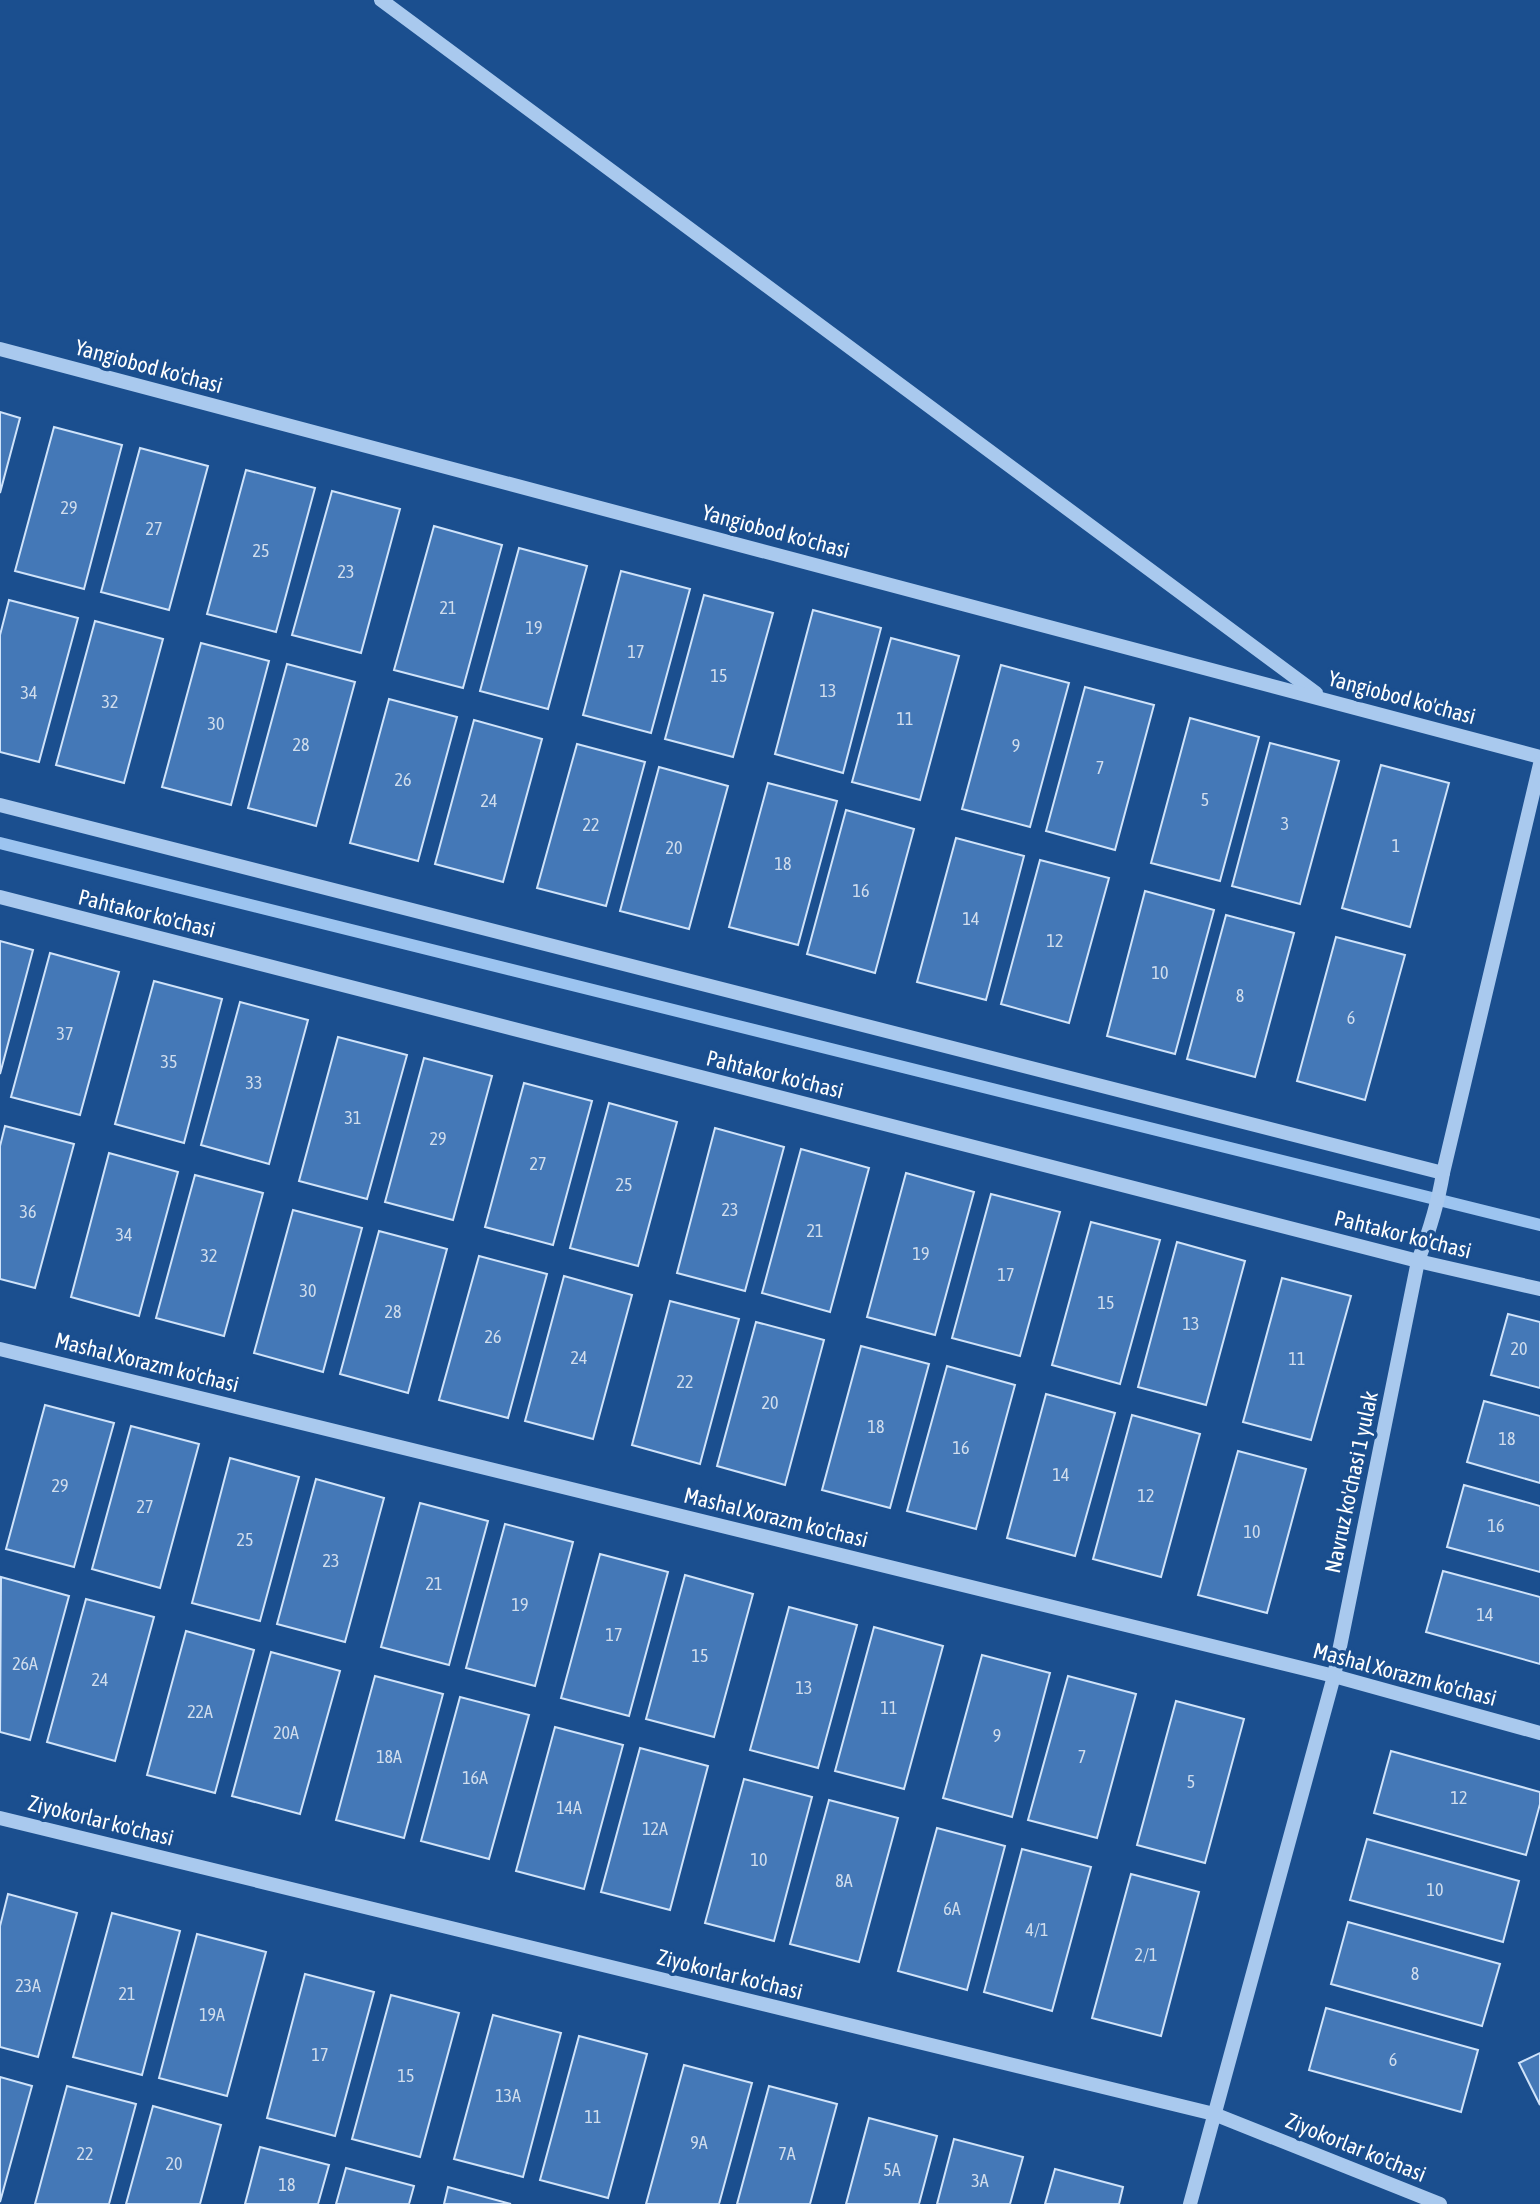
<svg xmlns="http://www.w3.org/2000/svg" width="1540" height="2204" font-family="'Asap Condensed',sans-serif">
	<style>
		.lines { fill: none; stroke-linecap: round; stroke-linejoin: round }
		.stream { stroke: #9cc4f0; stroke-width: 12 }
		.building { fill: #4478b7; stroke: #cfe3fa; stroke-width: 2 }
		.minor { stroke: #a9c9ee; stroke-width: 14 }
		.labels { text-anchor: middle; stroke-width: 7; stroke-linejoin: round; paint-order: stroke }
		.number-label { font-size: 18px; fill: #d0dded }
		.street-label { font-size: 22px; fill: #fff; stroke: #1b4f8f }
	</style>
	<rect width="100%" height="100%" fill="#1b4f8f"/>
	<g class="lines">
		<polyline class="stream" points="0,843 1540,1225"/>
	</g>
	<g class="building">
		<polygon points="0,412 20,418 0,493"/>
		<polygon points="54,427 122,445 84,589 15,571"/>
		<polygon points="140,448 208,466 169,610 101,592"/>
		<polygon points="246,470 315,488 276,632 207,614"/>
		<polygon points="332,491 400,509 361,653 292,635"/>
		<polygon points="434,526 502,545 463,688 394,670"/>
		<polygon points="519,548 587,566 548,709 480,691"/>
		<polygon points="621,571 690,589 651,733 583,715"/>
		<polygon points="704,595 773,613 733,757 665,739"/>
		<polygon points="9,600 78,618 39,762 0,752 0,635"/>
		<polygon points="813,610 881,628 843,773 775,754"/>
		<polygon points="95,621 163,639 124,783 56,765"/>
		<polygon points="891,638 959,656 920,800 852,782"/>
		<polygon points="201,643 269,661 231,805 162,787"/>
		<polygon points="287,664 355,682 316,826 248,808"/>
		<polygon points="1001,665 1069,683 1030,827 962,809"/>
		<polygon points="1085,687 1154,705 1115,850 1046,831"/>
		<polygon points="389,699 457,717 418,861 350,843"/>
		<polygon points="1190,718 1259,737 1220,881 1151,863"/>
		<polygon points="474,720 542,739 503,882 435,864"/>
		<polygon points="1270,743 1339,761 1300,904 1232,886"/>
		<polygon points="577,744 645,762 606,906 537,888"/>
		<polygon points="1381,765 1449,783 1410,927 1342,908"/>
		<polygon points="659,767 728,786 689,929 620,911"/>
		<polygon points="768,783 837,801 798,945 729,927"/>
		<polygon points="846,810 914,829 875,973 807,954"/>
		<polygon points="956,838 1024,856 986,1000 917,982"/>
		<polygon points="1040,860 1109,878 1069,1023 1001,1004"/>
		<polygon points="1145,891 1214,910 1175,1054 1107,1036"/>
		<polygon points="1226,915 1294,933 1255,1077 1187,1059"/>
		<polygon points="1336,937 1405,955 1365,1100 1297,1081"/>
		<polygon points="0,941 33,950 0,1074"/>
		<polygon points="50,953 119,972 80,1115 11,1097"/>
		<polygon points="154,981 222,999 184,1143 115,1124"/>
		<polygon points="240,1002 308,1020 269,1164 201,1145"/>
		<polygon points="338,1037 407,1055 367,1199 299,1181"/>
		<polygon points="424,1058 492,1076 453,1220 385,1202"/>
		<polygon points="524,1083 592,1101 553,1245 485,1227"/>
		<polygon points="609,1103 677,1122 638,1266 570,1248"/>
		<polygon points="5,1126 74,1144 35,1288 0,1279 0,1146"/>
		<polygon points="715,1128 784,1147 745,1291 677,1273"/>
		<polygon points="801,1149 869,1168 830,1312 762,1293"/>
		<polygon points="109,1153 178,1172 139,1316 71,1297"/>
		<polygon points="906,1173 974,1192 935,1335 867,1317"/>
		<polygon points="195,1175 263,1193 224,1336 156,1318"/>
		<polygon points="991,1194 1060,1212 1020,1356 952,1338"/>
		<polygon points="293,1210 362,1228 323,1372 254,1353"/>
		<polygon points="1091,1222 1160,1240 1120,1384 1052,1365"/>
		<polygon points="379,1231 447,1249 408,1393 340,1374"/>
		<polygon points="1177,1242 1245,1261 1206,1405 1138,1387"/>
		<polygon points="479,1256 547,1274 508,1418 439,1400"/>
		<polygon points="564,1276 632,1295 593,1439 525,1421"/>
		<polygon points="1282,1278 1351,1296 1311,1440 1243,1422"/>
		<polygon points="670,1301 739,1319 700,1464 632,1445"/>
		<polygon points="1508,1314 1540,1322 1540,1388 1491,1375"/>
		<polygon points="756,1322 824,1340 785,1485 717,1466"/>
		<polygon points="861,1346 929,1364 890,1508 822,1490"/>
		<polygon points="947,1366 1015,1385 976,1529 907,1511"/>
		<polygon points="1046,1394 1115,1413 1075,1556 1007,1538"/>
		<polygon points="1484,1401 1540,1416 1540,1483 1467,1462"/>
		<polygon points="45,1405 114,1423 74,1567 6,1549"/>
		<polygon points="1132,1415 1200,1434 1161,1577 1093,1559"/>
		<polygon points="131,1426 199,1444 160,1588 92,1569"/>
		<polygon points="1238,1451 1306,1469 1267,1613 1198,1595"/>
		<polygon points="230,1458 299,1477 260,1621 192,1603"/>
		<polygon points="316,1479 384,1498 345,1642 277,1624"/>
		<polygon points="1464,1485 1540,1506 1540,1572 1447,1547"/>
		<polygon points="420,1503 488,1521 449,1665 381,1647"/>
		<polygon points="505,1524 573,1542 535,1686 466,1668"/>
		<polygon points="600,1554 668,1572 629,1716 561,1698"/>
		<polygon points="1443,1571 1540,1597 1540,1664 1426,1632"/>
		<polygon points="685,1575 753,1594 714,1737 646,1719"/>
		<polygon points="1,1577 69,1596 30,1740 0,1732"/>
		<polygon points="86,1599 154,1617 115,1761 47,1742"/>
		<polygon points="789,1607 857,1625 818,1768 750,1750"/>
		<polygon points="874,1627 943,1646 904,1789 835,1771"/>
		<polygon points="186,1631 254,1650 215,1793 147,1775"/>
		<polygon points="271,1652 340,1671 300,1814 232,1796"/>
		<polygon points="982,1655 1050,1673 1012,1817 943,1798"/>
		<polygon points="375,1676 443,1694 404,1838 336,1820"/>
		<polygon points="1068,1676 1136,1694 1097,1838 1028,1820"/>
		<polygon points="460,1697 529,1715 489,1859 421,1841"/>
		<polygon points="1176,1701 1244,1719 1205,1863 1137,1845"/>
		<polygon points="555,1727 623,1745 584,1889 516,1871"/>
		<polygon points="640,1748 708,1766 670,1910 601,1892"/>
		<polygon points="1391,1751 1540,1792 1540,1804 1526,1855 1374,1813"/>
		<polygon points="744,1779 812,1797 774,1941 705,1923"/>
		<polygon points="829,1800 898,1818 859,1962 790,1944"/>
		<polygon points="937,1828 1005,1846 967,1990 898,1971"/>
		<polygon points="1367,1839 1519,1881 1503,1942 1350,1900"/>
		<polygon points="1022,1849 1091,1867 1052,2011 984,1992"/>
		<polygon points="1131,1874 1199,1892 1161,2036 1092,2018"/>
		<polygon points="8,1894 77,1913 38,2057 0,2047 0,1926"/>
		<polygon points="112,1913 180,1931 142,2075 73,2057"/>
		<polygon points="1348,1922 1500,1964 1482,2026 1331,1984"/>
		<polygon points="197,1934 266,1952 227,2096 159,2078"/>
		<polygon points="305,1974 374,1992 335,2136 267,2118"/>
		<polygon points="391,1995 459,2013 420,2157 352,2139"/>
		<polygon points="1326,2008 1478,2050 1461,2112 1309,2070"/>
		<polygon points="493,2015 561,2033 523,2177 454,2159"/>
		<polygon points="579,2036 647,2054 608,2198 540,2180"/>
		<polygon points="1540,2053 1540,2105 1519,2063"/>
		<polygon points="684,2065 752,2083 719,2204 646,2204"/>
		<polygon points="0,2077 32,2086 0,2202"/>
		<polygon points="67,2086 136,2104 109,2204 35,2204"/>
		<polygon points="769,2086 837,2104 810,2204 737,2204"/>
		<polygon points="153,2106 221,2125 200,2204 126,2204"/>
		<polygon points="869,2118 937,2136 919,2204 846,2204"/>
		<polygon points="954,2139 1023,2157 1010,2204 937,2204"/>
		<polygon points="260,2147 329,2165 318,2204 245,2204"/>
		<polygon points="346,2168 414,2186 409,2204 336,2204"/>
		<polygon points="1055,2169 1123,2187 1119,2204 1045,2204"/>
		<polygon points="448,2187 511,2204 444,2204"/>
	</g>
	<g class="lines">
		<g class="minor">
			<polyline points="381,0 1316,693"/>
			<polyline points="0,349 1540,757"/>
			<polyline points="0,805 1443,1173"/>
			<polyline points="0,897 1418,1261 1540,1289"/>
			<polyline points="0,1349 1334,1676 1540,1733"/>
			<polyline points="0,1818 1214,2114 1440,2204"/>
			<path d="M1190,2204L1334,1676L1418,1261C1429,1232 1438,1204 1443,1173L1540,764"/>
		</g>
	</g>
	<g class="labels">
		<g class="number-label">
			<text x="69" y="514">29</text>
			<text x="154" y="535">27</text>
			<text x="261" y="557">25</text>
			<text x="346" y="578">23</text>
			<text x="448" y="614">21</text>
			<text x="534" y="634">19</text>
			<text x="636" y="658">17</text>
			<text x="719" y="682">15</text>
			<text x="828" y="697">13</text>
			<text x="29" y="699">34</text>
			<text x="110" y="708">32</text>
			<text x="905" y="725">11</text>
			<text x="216" y="730">30</text>
			<text x="301" y="751">28</text>
			<text x="1016" y="752">9</text>
			<text x="1100" y="774">7</text>
			<text x="403" y="786">26</text>
			<text x="1205" y="806">5</text>
			<text x="489" y="807">24</text>
			<text x="1285" y="830">3</text>
			<text x="591" y="831">22</text>
			<text x="1396" y="852">1</text>
			<text x="674" y="854">20</text>
			<text x="783" y="870">18</text>
			<text x="861" y="897">16</text>
			<text x="971" y="925">14</text>
			<text x="1055" y="947">12</text>
			<text x="1160" y="979">10</text>
			<text x="1240" y="1002">8</text>
			<text x="1351" y="1024">6</text>
			<text x="65" y="1040">37</text>
			<text x="169" y="1068">35</text>
			<text x="254" y="1089">33</text>
			<text x="353" y="1124">31</text>
			<text x="438" y="1145">29</text>
			<text x="538" y="1170">27</text>
			<text x="624" y="1191">25</text>
			<text x="730" y="1216">23</text>
			<text x="28" y="1218">36</text>
			<text x="815" y="1237">21</text>
			<text x="124" y="1241">34</text>
			<text x="921" y="1260">19</text>
			<text x="209" y="1262">32</text>
			<text x="1006" y="1281">17</text>
			<text x="308" y="1297">30</text>
			<text x="1106" y="1309">15</text>
			<text x="393" y="1318">28</text>
			<text x="1191" y="1330">13</text>
			<text x="493" y="1343">26</text>
			<text x="1519" y="1355">20</text>
			<text x="579" y="1364">24</text>
			<text x="1297" y="1365">11</text>
			<text x="685" y="1388">22</text>
			<text x="770" y="1409">20</text>
			<text x="876" y="1433">18</text>
			<text x="1507" y="1445">18</text>
			<text x="961" y="1454">16</text>
			<text x="1061" y="1481">14</text>
			<text x="60" y="1492">29</text>
			<text x="1146" y="1502">12</text>
			<text x="145" y="1513">27</text>
			<text x="1496" y="1532">16</text>
			<text x="1252" y="1538">10</text>
			<text x="245" y="1546">25</text>
			<text x="331" y="1567">23</text>
			<text x="434" y="1590">21</text>
			<text x="520" y="1611">19</text>
			<text x="1485" y="1621">14</text>
			<text x="614" y="1641">17</text>
			<text x="700" y="1662">15</text>
			<text x="25" y="1670">26A</text>
			<text x="100" y="1686">24</text>
			<text x="804" y="1694">13</text>
			<text x="889" y="1714">11</text>
			<text x="200" y="1718">22A</text>
			<text x="286" y="1739">20A</text>
			<text x="997" y="1742">9</text>
			<text x="389" y="1763">18A</text>
			<text x="1082" y="1763">7</text>
			<text x="475" y="1784">16A</text>
			<text x="1191" y="1788">5</text>
			<text x="1459" y="1804">12</text>
			<text x="569" y="1814">14A</text>
			<text x="655" y="1835">12A</text>
			<text x="759" y="1866">10</text>
			<text x="844" y="1887">8A</text>
			<text x="1435" y="1896">10</text>
			<text x="952" y="1915">6A</text>
			<text x="1037" y="1936">4/1</text>
			<text x="1146" y="1961">2/1</text>
			<text x="1415" y="1980">8</text>
			<text x="28" y="1992">23A</text>
			<text x="127" y="2000">21</text>
			<text x="212" y="2021">19A</text>
			<text x="320" y="2061">17</text>
			<text x="1393" y="2066">6</text>
			<text x="406" y="2082">15</text>
			<text x="508" y="2102">13A</text>
			<text x="593" y="2123">11</text>
			<text x="699" y="2149">9A</text>
			<text x="85" y="2160">22</text>
			<text x="787" y="2160">7A</text>
			<text x="174" y="2170">20</text>
			<text x="892" y="2176">5A</text>
			<text x="980" y="2187">3A</text>
			<text x="287" y="2191">18</text>
		</g>
		<g class="street-label">
			<text transform="translate(149 366) rotate(15)" y="8">Yangiobod ko'chasi</text>
			<text transform="translate(776 531) rotate(15)" y="8">Yangiobod ko'chasi</text>
			<text transform="translate(1402 697) rotate(15)" y="8">Yangiobod ko'chasi</text>
			<text transform="translate(147 913) rotate(14)" y="8">Pahtakor ko'chasi</text>
			<text transform="translate(775 1074) rotate(14)" y="8">Pahtakor ko'chasi</text>
			<text transform="translate(1403 1234) rotate(14)" y="8">Pahtakor ko'chasi</text>
			<text transform="translate(147 1362) rotate(14)" y="8">Mashal Xorazm ko'chasi</text>
			<text transform="translate(1351 1482) rotate(-78)" y="8">Navruz ko'chasi 1 yulak</text>
			<text transform="translate(776 1517) rotate(14)" y="8">Mashal Xorazm ko'chasi</text>
			<text transform="translate(1405 1674) rotate(15)" y="8">Mashal Xorazm ko'chasi</text>
			<text transform="translate(101 1820) rotate(14)" y="8">Ziyokorlar ko'chasi</text>
			<text transform="translate(730 1974) rotate(14)" y="8">Ziyokorlar ko'chasi</text>
			<text transform="translate(1356 2147) rotate(22)" y="8">Ziyokorlar ko'chasi</text>
		</g>
	</g>
</svg>
